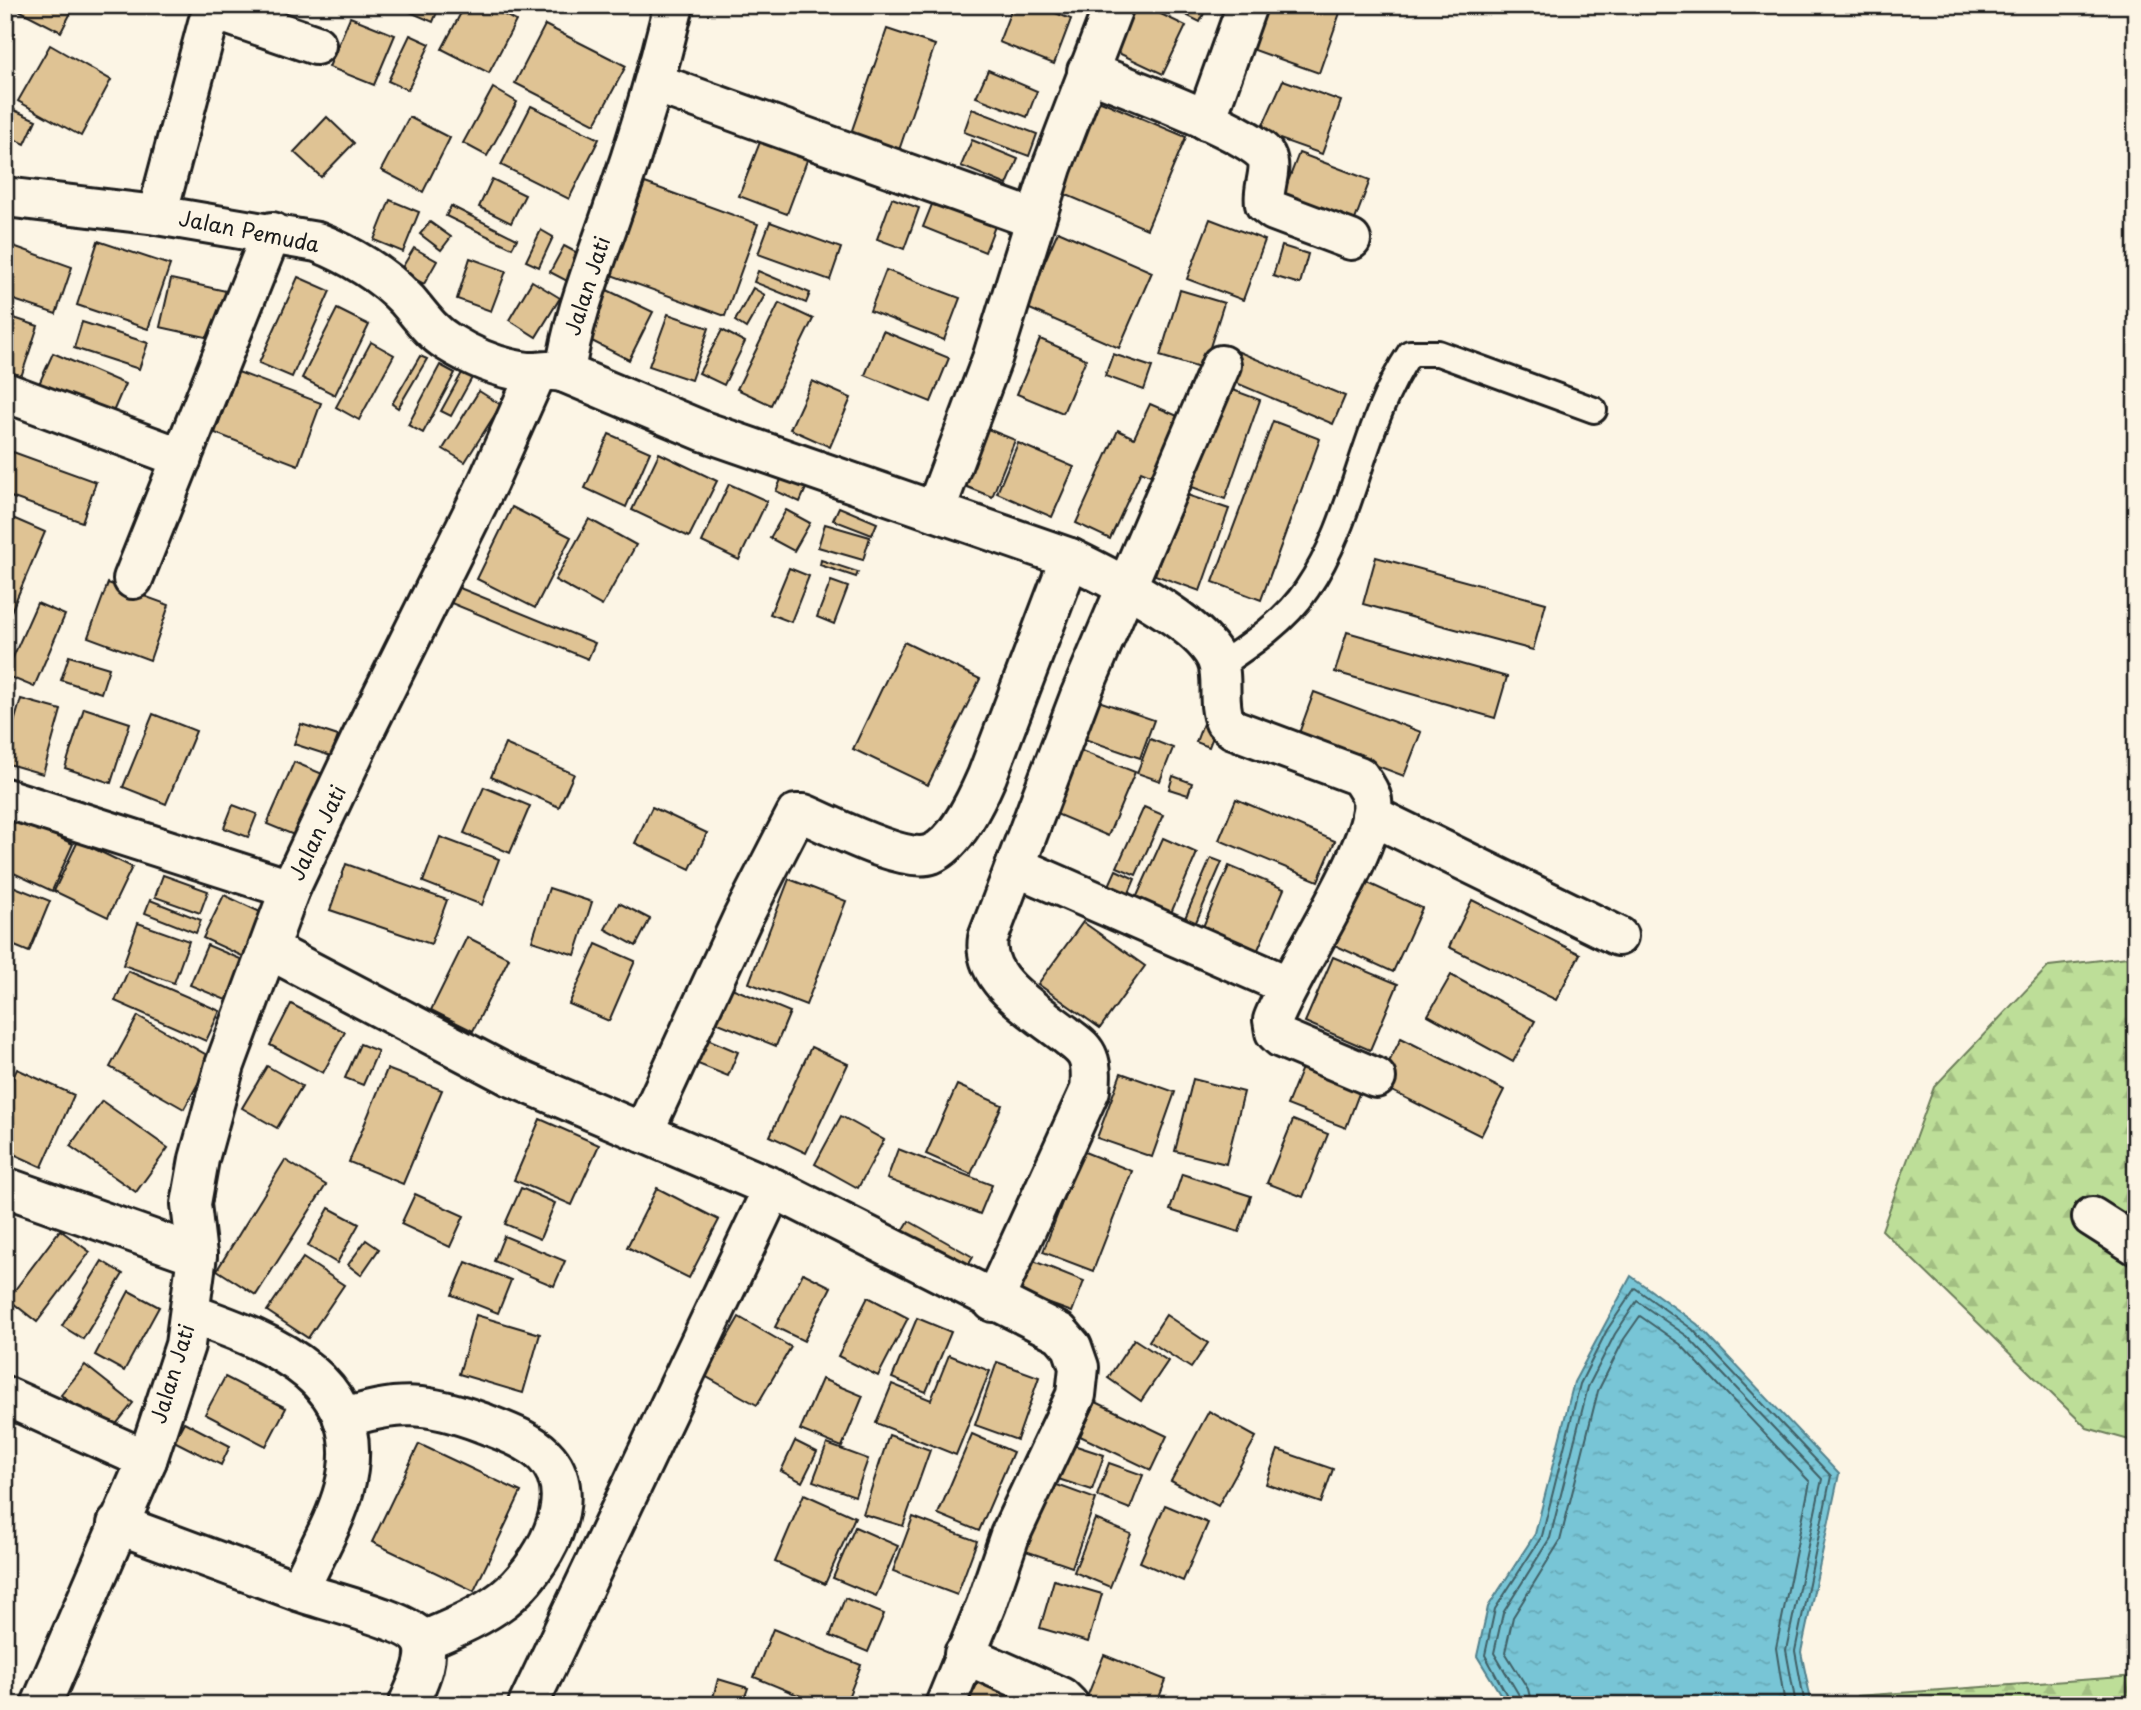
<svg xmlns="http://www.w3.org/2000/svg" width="2141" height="1710" font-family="'Playpen Sans',sans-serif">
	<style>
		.forest { fill: url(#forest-firs); stroke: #6c7d5a; stroke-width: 2 }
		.water { fill: url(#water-ripples); stroke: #53818c; stroke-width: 2 }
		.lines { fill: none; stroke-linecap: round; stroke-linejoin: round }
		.shore { stroke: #416066; stroke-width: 2 }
		.building { fill: #dfc394; stroke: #1c1c1c; stroke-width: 2 }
		.lane-casing { stroke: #1c1c1c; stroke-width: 30 }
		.street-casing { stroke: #1c1c1c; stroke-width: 44 }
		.lane { stroke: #fcf5e5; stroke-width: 24 }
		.street { stroke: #fcf5e5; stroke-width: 38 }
		.labels { text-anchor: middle; stroke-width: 6; stroke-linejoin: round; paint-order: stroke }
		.street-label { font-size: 21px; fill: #1c1c1c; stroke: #fcf5e5 }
	</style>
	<defs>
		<pattern id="forest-firs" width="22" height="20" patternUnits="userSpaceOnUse" patternTransform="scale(1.75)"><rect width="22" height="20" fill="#bdde98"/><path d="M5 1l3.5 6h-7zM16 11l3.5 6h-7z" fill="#a2be82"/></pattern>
		<pattern id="water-ripples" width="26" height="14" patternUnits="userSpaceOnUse" patternTransform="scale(1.75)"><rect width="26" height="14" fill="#78c5d6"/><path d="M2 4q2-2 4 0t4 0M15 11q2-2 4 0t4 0" fill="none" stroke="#67a9b7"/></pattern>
	</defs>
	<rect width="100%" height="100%" fill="#fcf5e5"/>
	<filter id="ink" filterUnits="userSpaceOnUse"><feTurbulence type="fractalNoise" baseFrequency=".0143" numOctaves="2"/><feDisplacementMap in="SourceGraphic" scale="14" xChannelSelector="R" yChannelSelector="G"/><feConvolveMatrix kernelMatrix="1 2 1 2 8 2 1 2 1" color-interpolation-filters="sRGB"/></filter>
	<g filter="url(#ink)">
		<g class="forest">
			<polygon points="2136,956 2136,1442 2087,1428 1882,1230 1934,1087 2049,966"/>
			<polygon points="2136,1676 2136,1705 1858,1705 1857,1696"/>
		</g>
		<polygon class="water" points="1631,1276 1697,1324 1839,1474 1801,1652 1812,1705 1507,1705 1477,1656 1488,1607 1535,1534 1574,1382"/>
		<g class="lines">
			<g class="shore">
				<polyline points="1512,1705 1485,1655 1495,1609 1542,1536 1580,1384 1607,1330 1635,1288 1692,1329 1831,1476 1795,1651 1805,1705"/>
				<polyline points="1521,1705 1519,1695 1494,1653 1503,1613 1550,1538 1588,1387 1615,1334 1637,1301 1687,1336 1822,1479 1786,1650 1796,1705"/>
				<polyline points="1532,1705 1528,1689 1505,1652 1513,1617 1560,1541 1598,1391 1624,1339 1640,1316 1680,1344 1810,1482 1776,1648 1785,1705"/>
			</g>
		</g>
		<g class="building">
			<polygon points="9,5 75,5 61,32"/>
			<polygon points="394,5 440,5 433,22"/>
			<polygon points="465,5 486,5 516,21 489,73 442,49"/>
			<polygon points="1013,5 1035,5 1071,19 1054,64 999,42"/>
			<polygon points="1133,5 1142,5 1186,26 1163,74 1112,50"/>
			<polygon points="1166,5 1208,5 1200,22"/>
			<polygon points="1264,5 1342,7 1319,73 1249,48"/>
			<polygon points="350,17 395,35 374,85 329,67"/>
			<polygon points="545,25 626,66 595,124 515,83"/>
			<polygon points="887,29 935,45 897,156 849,139"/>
			<polygon points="410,35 430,44 408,90 388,81"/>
			<polygon points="50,45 111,80 81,136 18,101"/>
			<polygon points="988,70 1037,91 1027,117 976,97"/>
			<polygon points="1283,80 1341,101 1322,154 1260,132"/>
			<polygon points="493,88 517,102 487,156 463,143"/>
			<polygon points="1089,96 1186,137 1147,229 1050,188"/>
			<polygon points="531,106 599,139 569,199 501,165"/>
			<polygon points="972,109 1037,134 1029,156 964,132"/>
			<polygon points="14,110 36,120 25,144 5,135"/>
			<polygon points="327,117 354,143 321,177 294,152"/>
			<polygon points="409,117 450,138 423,192 381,170"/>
			<polygon points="762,137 809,155 787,214 739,196"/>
			<polygon points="972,140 1018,159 1007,185 961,166"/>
			<polygon points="1299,153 1370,180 1350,233 1279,205"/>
			<polygon points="492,179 525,195 511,223 479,207"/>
			<polygon points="645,183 758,224 725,316 611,275"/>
			<polygon points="935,197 997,221 985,252 923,227"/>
			<polygon points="892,198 919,208 904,249 877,239"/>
			<polygon points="390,200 419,212 403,252 374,240"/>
			<polygon points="451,206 517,239 512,248 446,216"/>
			<polygon points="1210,219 1265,240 1243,300 1187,279"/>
			<polygon points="430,222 451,237 441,250 420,234"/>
			<polygon points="770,222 841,248 830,280 758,254"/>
			<polygon points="541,230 553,237 539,267 526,261"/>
			<polygon points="1058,231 1152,272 1119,348 1025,307"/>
			<polygon points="98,241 170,265 148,329 77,305"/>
			<polygon points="5,243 72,267 56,314 5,297"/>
			<polygon points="564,246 583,256 569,282 550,272"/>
			<polygon points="1282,246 1308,254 1300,284 1273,276"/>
			<polygon points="414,248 437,261 424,284 400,271"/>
			<polygon points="470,258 506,271 491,311 457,299"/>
			<polygon points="886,270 960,298 944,340 870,311"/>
			<polygon points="758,271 810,293 806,303 754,282"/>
			<polygon points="298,277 330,291 292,377 259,363"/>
			<polygon points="171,279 226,291 215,339 160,327"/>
			<polygon points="532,281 560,298 536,337 509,320"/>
			<polygon points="603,288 653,312 629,360 580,335"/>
			<polygon points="753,288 765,295 746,328 735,321"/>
			<polygon points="1180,290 1224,303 1203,369 1160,356"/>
			<polygon points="779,303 813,319 771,405 737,389"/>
			<polygon points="337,309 369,325 335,395 302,378"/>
			<polygon points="668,314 709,328 691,380 649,366"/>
			<polygon points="5,315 38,326 21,377 5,372"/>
			<polygon points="82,322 148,343 139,369 74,348"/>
			<polygon points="722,330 745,342 724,385 699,373"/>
			<polygon points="883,331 949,358 931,402 865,375"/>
			<polygon points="1040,339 1086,359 1063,413 1017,394"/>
			<polygon points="371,342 394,355 359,420 336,407"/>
			<polygon points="1232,349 1345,396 1333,424 1220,376"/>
			<polygon points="53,353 125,384 107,426 34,395"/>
			<polygon points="1113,354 1152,367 1144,390 1105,376"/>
			<polygon points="420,356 427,359 398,408 392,404"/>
			<polygon points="440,365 455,373 423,433 408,425"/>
			<polygon points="463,371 473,376 451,416 441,411"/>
			<polygon points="238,372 321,403 298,465 215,433"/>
			<polygon points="812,381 851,398 830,447 790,429"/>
			<polygon points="1217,384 1260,400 1225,499 1181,483"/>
			<polygon points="479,391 501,405 465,462 443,449"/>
			<polygon points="1150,404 1189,421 1162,480 1141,471 1110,539 1076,523 1118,430 1134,438"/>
			<polygon points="1273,421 1320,439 1261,600 1213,582"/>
			<polygon points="973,423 1015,440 992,497 950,480"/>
			<polygon points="609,434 650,452 626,507 585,488"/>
			<polygon points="1018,443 1074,467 1052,517 997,493"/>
			<polygon points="13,452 96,482 82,522 5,495 5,475"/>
			<polygon points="659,453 717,481 689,537 632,510"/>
			<polygon points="787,466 811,477 800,502 776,491"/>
			<polygon points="729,484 767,501 739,560 702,542"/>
			<polygon points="1184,494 1229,509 1200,591 1155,575"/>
			<polygon points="512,507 571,537 535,608 477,579"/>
			<polygon points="839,507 877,523 872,535 833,520"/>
			<polygon points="786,510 810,523 794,551 770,538"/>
			<polygon points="8,516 45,532 7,621 5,523"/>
			<polygon points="589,519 636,545 602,606 555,580"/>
			<polygon points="825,524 870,537 863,560 818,547"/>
			<polygon points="1376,557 1546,603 1533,650 1363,604"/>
			<polygon points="821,560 858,572 856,577 820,565"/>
			<polygon points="789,568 809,576 791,622 770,614"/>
			<polygon points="440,580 595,643 588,659 434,596"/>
			<polygon points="831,581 848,587 834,624 817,617"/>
			<polygon points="108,583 169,605 150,660 88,637"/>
			<polygon points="37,603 65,615 34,687 5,675"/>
			<polygon points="1347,632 1507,677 1495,718 1335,672"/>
			<polygon points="904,642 980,679 928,785 853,749"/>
			<polygon points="69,656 109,668 101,693 61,680"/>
			<polygon points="1314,692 1421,732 1404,776 1298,736"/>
			<polygon points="1081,695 1154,720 1140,758 1067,733"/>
			<polygon points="21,699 61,710 43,774 5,763 5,753"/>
			<polygon points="84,708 130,723 111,783 65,768"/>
			<polygon points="1207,713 1220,718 1209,747 1196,742"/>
			<polygon points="153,714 196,731 166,804 123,787"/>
			<polygon points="301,724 338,736 331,756 294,744"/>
			<polygon points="1150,739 1173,748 1160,781 1137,773"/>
			<polygon points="505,744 574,774 559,807 491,777"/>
			<polygon points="1079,750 1135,772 1108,836 1054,813"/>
			<polygon points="294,762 332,778 306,840 267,824"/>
			<polygon points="1173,776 1192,783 1188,795 1169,789"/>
			<polygon points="484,787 530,806 510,853 464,833"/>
			<polygon points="1236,799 1335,841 1318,881 1219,840"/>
			<polygon points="233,805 257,814 248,837 224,828"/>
			<polygon points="652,807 707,833 690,869 635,843"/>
			<polygon points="1144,807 1163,815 1136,875 1117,867"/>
			<polygon points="7,813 73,844 52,891 5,869"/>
			<polygon points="440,837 499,859 482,905 423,882"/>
			<polygon points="1163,838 1197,853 1168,920 1133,905"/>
			<polygon points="78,841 132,867 108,917 54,891"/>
			<polygon points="1211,858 1222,862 1193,929 1182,925"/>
			<polygon points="346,864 447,900 431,944 330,910"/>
			<polygon points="1229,866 1284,889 1254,959 1199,936"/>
			<polygon points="1116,870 1135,879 1127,898 1107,890"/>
			<polygon points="163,875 208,891 200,913 155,897"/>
			<polygon points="1357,878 1422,908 1393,972 1328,942"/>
			<polygon points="789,879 846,901 806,1005 749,983"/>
			<polygon points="5,883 50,901 29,952 5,942"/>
			<polygon points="549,888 592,902 575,955 532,941"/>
			<polygon points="224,895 273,918 253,961 203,938"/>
			<polygon points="150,900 201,920 196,933 145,913"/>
			<polygon points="1472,900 1580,954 1556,1000 1449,947"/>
			<polygon points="619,903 650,919 636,946 605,929"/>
			<polygon points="1083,922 1145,966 1100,1028 1038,984"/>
			<polygon points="138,923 189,941 174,983 123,965"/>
			<polygon points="467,937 509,958 473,1031 431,1010"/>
			<polygon points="596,944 635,961 609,1021 569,1004"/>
			<polygon points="207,945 250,963 233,1003 190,985"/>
			<polygon points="1333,957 1398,984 1370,1050 1305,1022"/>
			<polygon points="128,971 220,1011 206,1041 115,1001"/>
			<polygon points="1451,975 1535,1021 1513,1062 1428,1015"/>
			<polygon points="722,984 790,1012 776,1046 708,1019"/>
			<polygon points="291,1004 345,1032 323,1073 270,1045"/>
			<polygon points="138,1016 212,1058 184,1109 110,1067"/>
			<polygon points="698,1035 738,1052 728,1076 688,1060"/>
			<polygon points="1401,1038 1504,1090 1481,1136 1378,1084"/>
			<polygon points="360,1044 378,1051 363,1085 345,1078"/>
			<polygon points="811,1047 848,1064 806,1153 770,1136"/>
			<polygon points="1306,1058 1364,1080 1346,1128 1287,1105"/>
			<polygon points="267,1066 302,1086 277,1128 242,1108"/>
			<polygon points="17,1069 74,1095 42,1167 5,1150 5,1095"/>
			<polygon points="387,1069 442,1090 403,1184 349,1162"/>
			<polygon points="1121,1073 1175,1092 1152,1157 1097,1138"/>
			<polygon points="1193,1079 1244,1092 1226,1164 1175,1151"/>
			<polygon points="957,1085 1002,1105 971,1174 926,1154"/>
			<polygon points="102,1101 168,1148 136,1192 70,1146"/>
			<polygon points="841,1116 884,1140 858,1188 815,1164"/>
			<polygon points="540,1119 599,1145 572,1205 514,1180"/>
			<polygon points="1293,1120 1328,1134 1303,1197 1267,1183"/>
			<polygon points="898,1149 992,1185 980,1214 887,1179"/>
			<polygon points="1082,1151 1132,1171 1093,1271 1043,1252"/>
			<polygon points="285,1160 326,1185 256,1295 217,1270"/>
			<polygon points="1182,1174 1251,1196 1239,1232 1170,1210"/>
			<polygon points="521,1188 555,1203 540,1239 505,1224"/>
			<polygon points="657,1188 719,1220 689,1278 627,1247"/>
			<polygon points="415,1194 464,1216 450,1247 401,1224"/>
			<polygon points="329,1208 359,1224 337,1263 308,1246"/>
			<polygon points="909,1221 973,1257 960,1279 896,1242"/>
			<polygon points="60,1230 90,1252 37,1322 8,1299"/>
			<polygon points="504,1236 565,1261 554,1286 494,1261"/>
			<polygon points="366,1240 379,1249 361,1275 348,1265"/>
			<polygon points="303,1258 344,1285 308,1338 267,1311"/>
			<polygon points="1026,1258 1084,1281 1072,1312 1014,1291"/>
			<polygon points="102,1261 123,1274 83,1339 62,1326"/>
			<polygon points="466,1262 511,1280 498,1313 452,1295"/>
			<polygon points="803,1273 831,1287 804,1341 775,1327"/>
			<polygon points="129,1291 159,1307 124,1371 95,1355"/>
			<polygon points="868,1297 908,1318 878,1376 838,1356"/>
			<polygon points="476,1315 540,1334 523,1393 459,1374"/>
			<polygon points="1166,1315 1208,1343 1191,1368 1149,1341"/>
			<polygon points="739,1317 791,1347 757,1405 705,1376"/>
			<polygon points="917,1318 951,1332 926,1392 892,1378"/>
			<polygon points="1134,1339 1168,1361 1141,1401 1108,1378"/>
			<polygon points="949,1355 990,1371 956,1455 876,1423 892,1384 931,1400"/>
			<polygon points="997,1362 1039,1377 1017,1440 975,1425"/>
			<polygon points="85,1365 133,1403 109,1433 61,1395"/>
			<polygon points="225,1377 286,1408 266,1446 205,1414"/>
			<polygon points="822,1379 863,1396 842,1447 800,1430"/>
			<polygon points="1096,1402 1167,1436 1151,1470 1080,1436"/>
			<polygon points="1209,1411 1256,1437 1218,1506 1171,1481"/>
			<polygon points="184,1422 230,1446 221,1465 174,1441"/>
			<polygon points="972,1434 1013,1452 979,1531 938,1514"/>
			<polygon points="889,1435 930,1450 903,1526 863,1514"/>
			<polygon points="1055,1439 1104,1455 1092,1490 1043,1474"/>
			<polygon points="795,1441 817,1452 802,1482 781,1471"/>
			<polygon points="419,1444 521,1492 474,1591 372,1542"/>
			<polygon points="827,1444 868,1459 855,1496 813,1481"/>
			<polygon points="1278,1450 1333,1469 1321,1503 1266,1484"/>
			<polygon points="1109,1463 1143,1475 1130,1509 1097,1496"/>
			<polygon points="1035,1477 1096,1499 1072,1567 1011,1546"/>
			<polygon points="804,1494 855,1517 825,1584 775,1562"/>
			<polygon points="1165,1505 1208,1523 1183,1581 1140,1562"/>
			<polygon points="913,1517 977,1541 957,1595 893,1571"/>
			<polygon points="1095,1519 1131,1534 1110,1587 1074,1572"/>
			<polygon points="855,1527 898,1546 876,1596 833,1578"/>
			<polygon points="1054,1580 1102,1594 1088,1642 1040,1628"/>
			<polygon points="845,1598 884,1614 868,1652 830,1636"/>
			<polygon points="773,1629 861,1665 845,1705 822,1705 754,1677"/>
			<polygon points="1104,1655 1166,1680 1156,1705 1085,1702"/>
			<polygon points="983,1672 1054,1705 967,1705"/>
			<polygon points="718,1679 748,1688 742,1705 711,1705"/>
		</g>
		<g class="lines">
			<defs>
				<path id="lane" d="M1219,666C1250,645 1286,621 1307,589C1356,517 1361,426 1410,353H1438L1594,410"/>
				<g id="street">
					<path d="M1087,71C1117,83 1254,133 1266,156C1273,170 1262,189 1265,204L1274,211L1351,240"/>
					<polyline points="655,83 1034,219"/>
					<polyline points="1206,120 1247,5"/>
					<path d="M5,197L157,215L317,242C348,254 384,275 407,300C420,315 430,331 448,342C472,357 500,369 528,372C541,373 552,368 565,373C573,315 595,264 613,210C637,142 657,75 674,5"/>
					<polyline points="157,215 208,23 223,13 316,45"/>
					<path d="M565,373L703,431L1070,558C1107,576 1198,621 1216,658C1225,677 1216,701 1225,722L1233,729L1359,776C1364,783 1370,791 1372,800C1379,843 1291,971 1273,1020L1275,1032L1281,1038L1376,1078"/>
					<polyline points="5,392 182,458"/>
					<polyline points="935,511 992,359 1052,167 1114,5"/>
					<polyline points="133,579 272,232"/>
					<polyline points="5,798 290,889"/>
					<polyline points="1371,815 1618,936"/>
					<polyline points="1017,867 1289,986"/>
					<polyline points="270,950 510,1076 773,1188 1060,1333 1072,1347 1079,1367 1076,1395 1010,1535 986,1605 945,1705"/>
					<path d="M643,1133L743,917L796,814H804C833,826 904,864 931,854C956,844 977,799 987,776L1070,558"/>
					<polyline points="5,1187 197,1255"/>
					<polyline points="2092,1217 2136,1245"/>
					<path d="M993,1302L1090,1090C1091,1080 1092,1068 1088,1058C1084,1047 1074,1042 1066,1035C1036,1011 981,981 988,938L1080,696L1221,365"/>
					<path d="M191,1314C272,1342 373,1381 344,1489C335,1523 313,1558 299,1591"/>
					<polyline points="5,1396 147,1460"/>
					<path d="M343,1419C398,1400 429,1403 483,1423C503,1431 528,1439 544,1455C586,1497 540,1570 504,1599C479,1618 451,1629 423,1641"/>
					<path d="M117,1524C177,1546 237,1569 298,1591C322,1600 409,1620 421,1639C433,1656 415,1688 408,1705"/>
					<polyline points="964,1654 1061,1697 1069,1705"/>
					<polyline points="41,1705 147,1460 185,1345 197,1255 191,1204 199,1159 225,1065 290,889 367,726 488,482 537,372"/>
					<polyline points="528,1705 773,1188"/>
				</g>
			</defs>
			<use href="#lane" class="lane-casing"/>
			<use href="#street" class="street-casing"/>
			<use href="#lane" class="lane"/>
			<use href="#street" class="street"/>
		</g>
	</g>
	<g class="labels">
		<g class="street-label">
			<text transform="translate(249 232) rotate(11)" y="7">Jalan Pemuda</text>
			<text transform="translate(588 286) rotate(-72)" y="7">Jalan Jati</text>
			<text transform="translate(318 833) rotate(-64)" y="7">Jalan Jati</text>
			<text transform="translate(173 1374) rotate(-73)" y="7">Jalan Jati</text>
		</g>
	</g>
	<rect width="2141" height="1710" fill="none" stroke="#fcf5e5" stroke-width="28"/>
	<rect x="14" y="14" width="2113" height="1682" fill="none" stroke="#1c1c1c" stroke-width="2.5" filter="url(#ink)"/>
</svg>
